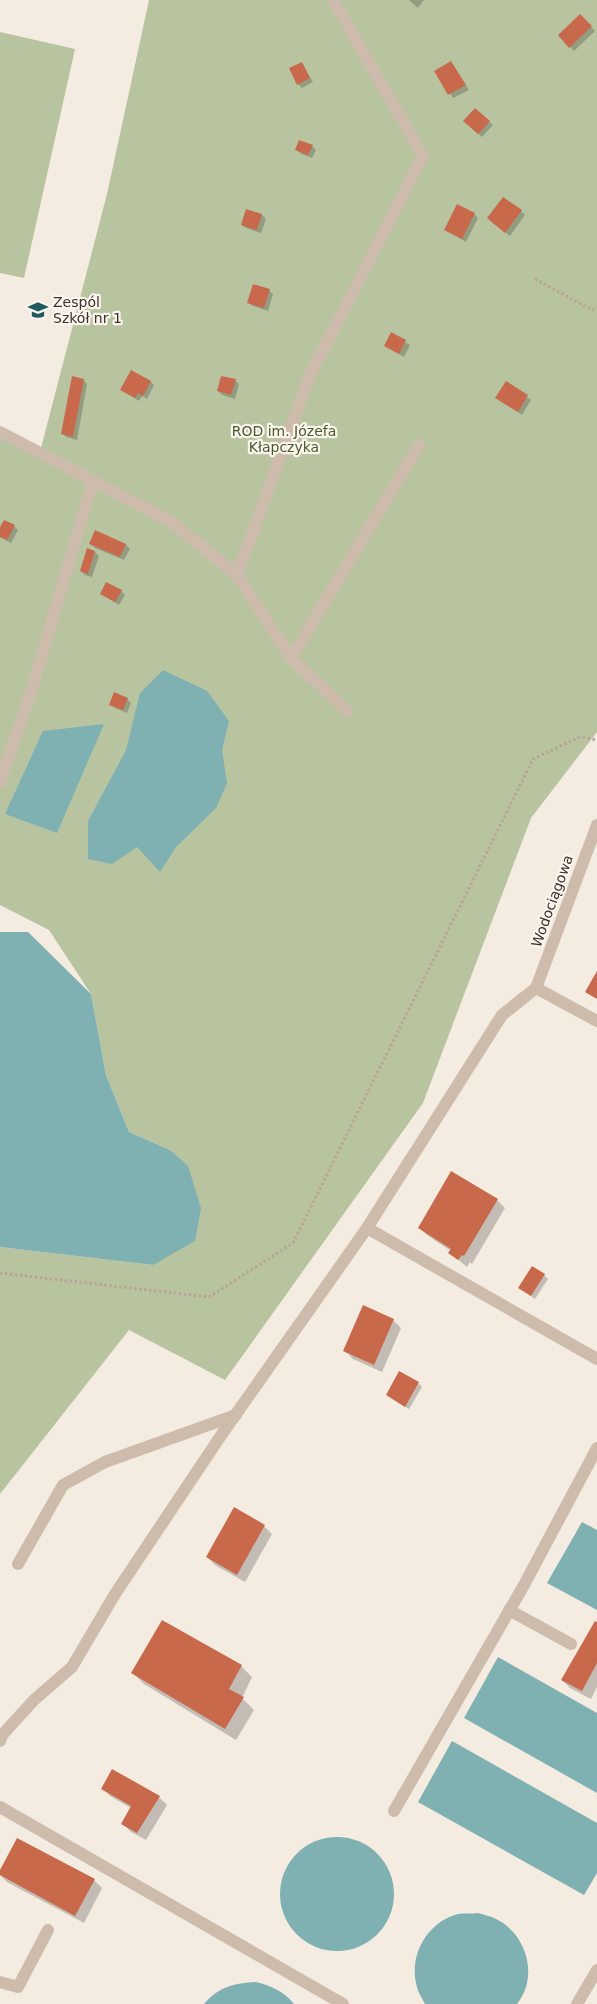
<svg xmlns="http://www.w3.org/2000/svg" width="597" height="2004" font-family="'DejaVu Sans',sans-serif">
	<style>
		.green { fill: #b8c4a0 }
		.water { fill: #7fb0b2 }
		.shadow { fill: #0003 }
		.building { fill: #c8694b }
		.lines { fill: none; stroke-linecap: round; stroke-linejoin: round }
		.path { stroke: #b9a596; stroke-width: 3; stroke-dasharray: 2.5 2.5; stroke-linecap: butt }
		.minor { stroke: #cdbbac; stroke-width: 12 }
		.labels { text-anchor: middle; stroke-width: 4.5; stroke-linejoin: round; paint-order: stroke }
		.poi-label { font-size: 14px; fill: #3b302b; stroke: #fbf5ee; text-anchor: start }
		.park-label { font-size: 14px; fill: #4a5a2e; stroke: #fbf5ee }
		.street-label { font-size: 14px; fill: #3b302b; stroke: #fbf5ee }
	</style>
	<rect width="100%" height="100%" fill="#f4ebe1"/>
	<g class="green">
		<polygon points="149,0 597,0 597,732 531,818 423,1103 225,1380 129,1330 0,1494 0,1247 153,1265 170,1150 129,1132 106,1075 91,994 49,930 0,905 0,426 41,448 107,194"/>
		<polygon points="0,32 75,49 24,278 0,273"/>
	</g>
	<g class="water">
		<polygon points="163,670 207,691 229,721 222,750 227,783 216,808 176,847 160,872 137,847 112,864 88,859 88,821 126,750 140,693"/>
		<polygon points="104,724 57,833 5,814 43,731"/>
		<polygon points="0,932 28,932 91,994 106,1075 129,1132 170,1150 188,1166 201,1208 195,1241 153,1265 0,1247"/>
		<polygon points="582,1522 597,1530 597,1610 547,1583"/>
		<polygon points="498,1657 597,1713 597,1793 464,1718"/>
		<polygon points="452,1741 597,1823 597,1873 584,1895 418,1802"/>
		<circle cx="337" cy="1894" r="57"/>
		<path d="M478,1913C484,1915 491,1916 496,1919C527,1934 539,1977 517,2004H425C422,1998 418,1992 417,1987C408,1956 427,1922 458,1914C464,1913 471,1914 478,1913Z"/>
		<path d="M256,1982C271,1986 284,1991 294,2004H204C218,1987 235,1983 256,1982Z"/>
	</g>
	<g class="shadow">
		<polygon points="409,0 424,0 418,8"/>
		<polygon points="580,15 595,31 574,51 559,35"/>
		<polygon points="451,63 469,90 453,98 436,71"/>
		<polygon points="302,64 313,82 302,88 298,84"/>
		<polygon points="475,109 493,125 482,137 469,125"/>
		<polygon points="312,146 316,150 312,158 301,154 297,150"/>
		<polygon points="247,211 262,215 266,219 261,233 246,228 242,225"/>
		<polygon points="521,211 525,215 510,236 492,222"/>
		<polygon points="474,214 478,218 466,242 445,230"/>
		<polygon points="269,291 273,294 268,311 253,306 249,303"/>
		<polygon points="391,334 410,345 404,357 385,346"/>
		<polygon points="84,380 87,384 77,440 66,437 63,433"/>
		<polygon points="235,380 239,384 235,399 222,395 218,391"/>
		<polygon points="151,382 154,385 147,399 142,396 139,401 122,390"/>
		<polygon points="506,383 531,400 522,415 497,398"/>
		<polygon points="14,526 18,530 11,543 0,537 0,529"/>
		<polygon points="96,532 126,545 130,549 124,560 95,548 91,544"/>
		<polygon points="95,552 99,556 92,577 85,575 81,571"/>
		<polygon points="121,591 125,595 119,605 101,594"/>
		<polygon points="127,699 131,703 127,713 115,708 111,704"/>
		<polygon points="452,1173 497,1200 505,1208 472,1264 470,1262 467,1267 450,1253 451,1251 427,1235 419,1227"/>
		<polygon points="544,1275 548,1279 535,1299 520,1288"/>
		<polygon points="393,1320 401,1328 382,1372 353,1359 345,1351"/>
		<polygon points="418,1383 422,1387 409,1409 387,1395"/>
		<polygon points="235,1509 264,1526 272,1534 245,1582 215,1565 207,1557"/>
		<polygon points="597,1623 597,1687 591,1699 570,1688 562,1680"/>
		<polygon points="241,1666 252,1677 242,1698 254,1710 236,1740 144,1684 133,1673"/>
		<polygon points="102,1788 159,1797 167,1805 146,1840 131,1832 123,1824 131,1808 110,1796"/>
		<polygon points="18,1840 94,1880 102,1888 84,1923 7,1882 0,1875"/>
	</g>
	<g class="building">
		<polygon points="580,14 592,26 569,48 558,35"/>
		<polygon points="451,61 466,85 448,95 434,71"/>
		<polygon points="302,62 310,78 297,85 289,68"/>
		<polygon points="475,108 490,121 478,134 463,121"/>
		<polygon points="299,140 313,145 308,155 295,150"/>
		<polygon points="503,197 522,210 505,233 487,218"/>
		<polygon points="457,204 475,213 462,239 444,230"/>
		<polygon points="246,209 262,214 257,230 241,225"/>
		<polygon points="253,284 270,289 264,308 247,303"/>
		<polygon points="391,332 406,340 399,354 384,346"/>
		<polygon points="131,370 151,381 143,396 138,393 135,398 120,390"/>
		<polygon points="72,376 84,379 73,437 61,434"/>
		<polygon points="221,376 236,379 231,395 217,391"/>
		<polygon points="506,381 528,395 518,412 495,398"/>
		<polygon points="4,520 15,525 7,540 0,537 0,527"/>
		<polygon points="95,530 126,544 120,557 89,544"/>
		<polygon points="87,548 95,551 88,574 80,571"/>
		<polygon points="106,582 122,590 115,602 100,594"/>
		<polygon points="114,692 128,698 123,710 109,705"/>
		<polygon points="597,971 597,999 585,992"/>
		<polygon points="451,1171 498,1199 464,1256 462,1255 458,1260 448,1253 451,1249 418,1228"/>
		<polygon points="532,1266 545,1274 531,1296 518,1288"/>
		<polygon points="363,1305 394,1319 374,1365 343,1351"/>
		<polygon points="399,1371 419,1382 405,1407 386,1395"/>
		<polygon points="234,1507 265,1525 237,1575 206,1557"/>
		<polygon points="162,1620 242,1665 229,1689 244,1697 225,1729 131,1673"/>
		<polygon points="595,1621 597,1622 597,1663 582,1691 561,1680"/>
		<polygon points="112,1769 160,1796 137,1833 121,1824 131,1806 101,1789"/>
		<polygon points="17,1838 95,1879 75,1916 0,1875 0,1870"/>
	</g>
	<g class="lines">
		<g class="path">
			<polyline points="535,279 592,310 597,307"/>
			<polyline points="0,1273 209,1297 293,1243 533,759 580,737 597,740"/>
		</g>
		<g class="minor">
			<polyline points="0,432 170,521 237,575 291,658 347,711"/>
			<polyline points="237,575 310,375 423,156 333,0"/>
			<polyline points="291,658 419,445"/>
			<polyline points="0,782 31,692 93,481"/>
			<polyline points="536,988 597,825"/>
			<polyline points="536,988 597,1021"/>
			<polyline points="367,1228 597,1359"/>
			<polyline points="18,1564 63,1485 105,1462 236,1415"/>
			<polyline points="509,1610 571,1644"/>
			<polyline points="0,1741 3,1734 34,1700 72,1667 115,1594 222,1434 367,1228 502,1015 536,988"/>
			<polyline points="0,1807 343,2004"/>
			<polyline points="394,1811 524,1585 597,1448"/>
			<polyline points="0,1982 18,1987 48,1930"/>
			<polyline points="577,2004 597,1970"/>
		</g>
	</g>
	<defs>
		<symbol id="school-bare" viewBox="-9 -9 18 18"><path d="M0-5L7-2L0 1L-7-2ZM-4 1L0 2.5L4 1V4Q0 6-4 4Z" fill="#1f5a5e" stroke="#fbf5ee" stroke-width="2.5" paint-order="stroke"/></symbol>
	</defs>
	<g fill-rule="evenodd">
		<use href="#school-bare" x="24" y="296" width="28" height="28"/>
	</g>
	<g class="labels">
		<g class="poi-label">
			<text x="53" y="307">Zespól<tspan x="53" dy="16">Szkół nr 1</tspan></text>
		</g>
		<g class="park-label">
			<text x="284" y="436">ROD im. Józefa<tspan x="284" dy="16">Kłapczyka</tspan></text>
		</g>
		<g class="street-label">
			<text transform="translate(552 901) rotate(-70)" y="5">Wodociągowa</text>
		</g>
	</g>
</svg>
